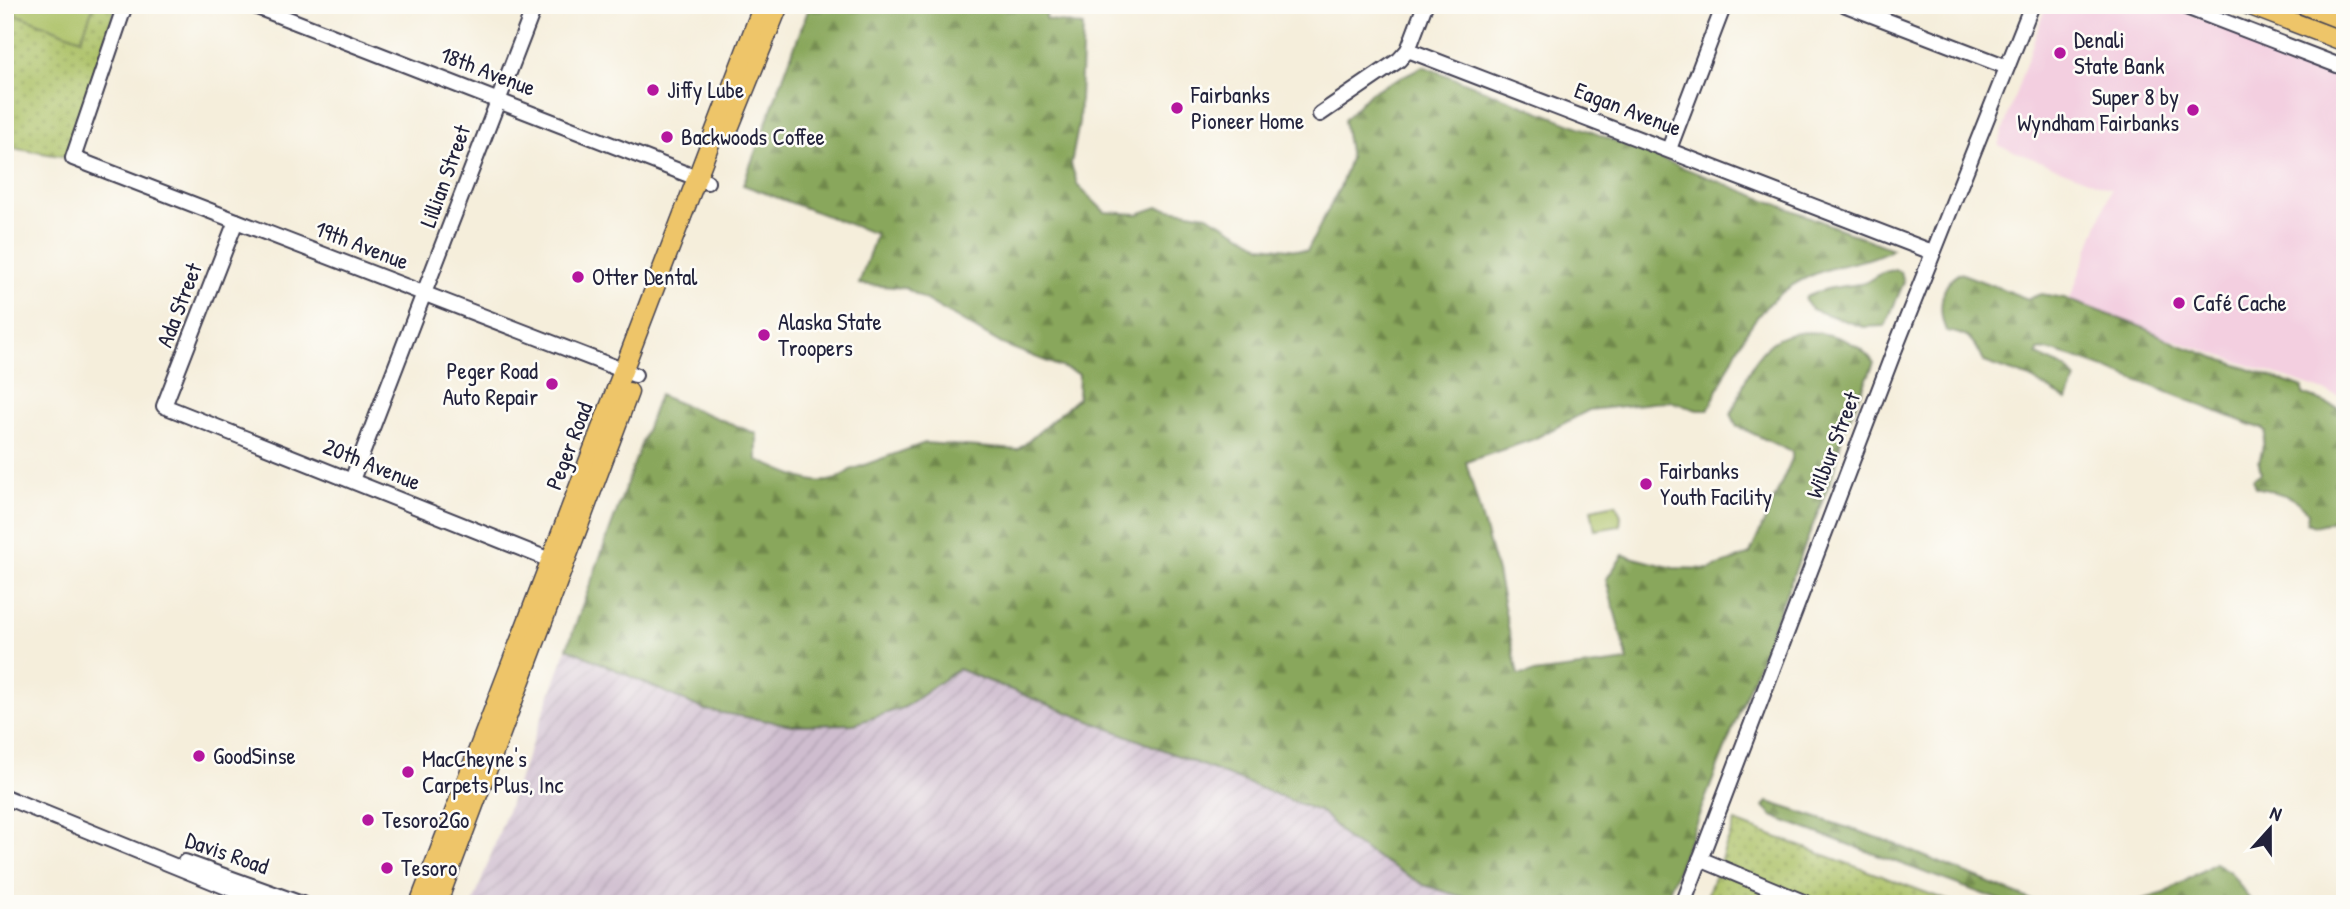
<svg xmlns="http://www.w3.org/2000/svg" width="2350" height="909" font-family="'Patrick Hand',sans-serif">
	<style>
		.built { fill: #f3cfe0 }
		.industrial { fill: url(#industrial-furrows) }
		.forest { fill: url(#forest-firs); stroke: #56644b; stroke-width: 2 }
		.park { fill: url(#park-dots); stroke: #677250; stroke-width: 2 }
		.pitch { fill: #acc166; stroke: #677250; stroke-width: 2 }
		.lines { fill: none; stroke-linecap: round; stroke-linejoin: round }
		.minor-casing { stroke: #424153; stroke-width: 18 }
		.major-casing { stroke: #424153; stroke-width: 21 }
		.minor { stroke: #fff; stroke-width: 14 }
		.major { stroke: #eec569; stroke-width: 18 }
		.poi-dot { fill: #b5179e; stroke: #fdfcf7; stroke-width: 2.5 }
		.labels { text-anchor: middle; stroke-width: 5; stroke-linejoin: round; paint-order: stroke }
		.poi-label { font-size: 23px; fill: #22223b; stroke: #fdfcf7; text-anchor: start }
		.street-label { font-size: 23px; fill: #22223b; stroke: #fdfcf7 }
	</style>
	<defs>
		<pattern id="industrial-furrows" width="10" height="10" patternUnits="userSpaceOnUse" patternTransform="scale(1.75)"><rect width="10" height="10" fill="#cfbdcf"/><path d="M-1 1l2-2M0 10L10 0M9 11l2-2" fill="none" stroke="#b1a2b3"/></pattern>
		<pattern id="forest-firs" width="22" height="20" patternUnits="userSpaceOnUse" patternTransform="scale(1.75)"><rect width="22" height="20" fill="#89a75b"/><path d="M5 1l3.5 6h-7zM16 11l3.5 6h-7z" fill="#70884c"/></pattern>
		<pattern id="park-dots" width="8" height="8" patternUnits="userSpaceOnUse" patternTransform="scale(1.75)"><rect width="8" height="8" fill="#acc166"/><path d="M2 2h.1M6 6h.1" fill="none" stroke="#8c9c55" stroke-width="1.8" stroke-linecap="round"/></pattern>
	</defs>
	<rect width="100%" height="100%" fill="#fdfcf7"/>
	<filter id="ink" filterUnits="userSpaceOnUse"><feTurbulence type="fractalNoise" baseFrequency=".0143" numOctaves="2"/><feDisplacementMap in="SourceGraphic" scale="14" xChannelSelector="R" yChannelSelector="G"/><feConvolveMatrix kernelMatrix="1 2 1 2 8 2 1 2 1" color-interpolation-filters="sRGB"/></filter>
	<filter id="wash" filterUnits="userSpaceOnUse"><feTurbulence type="fractalNoise" baseFrequency=".00686" numOctaves="4" result="noise"/><feDisplacementMap in="SourceGraphic" scale="28" xChannelSelector="R" yChannelSelector="G"/><feGaussianBlur stdDeviation="1.57" result="paint"/><feColorMatrix in="noise" values="0 0 0 0 0 0 0 0 0 0 0 0 0 0 0 0 0 1.4 0 .05"/><feComposite in="paint" operator="in"/></filter>
	<g filter="url(#wash)">
		<rect width="100%" height="100%" fill="#f5eedb"/>
		<polygon class="built" points="2046,5 2168,5 2345,77 2345,398 2068,304 2111,189 1998,145"/>
		<polygon class="industrial" points="567,648 705,710 905,707 957,669 1323,813 1348,840 1424,885 1488,904 473,904"/>
		<g class="forest">
			<path d="M810,5H1047L1046,19L1083,26L1079,123L1071,164L1078,186L1105,212L1138,214L1158,207L1207,215L1262,246L1307,251L1341,185L1350,158L1344,120L1371,92L1423,66L1892,249C1870,262 1843,263 1820,272C1750,298 1739,349 1708,410H1697L1670,401L1589,410L1534,439L1466,462L1497,572L1518,675L1628,661L1606,580L1623,555L1673,568L1710,569L1750,554L1792,459V452L1737,426L1731,414C1741,393 1749,363 1767,347C1794,320 1855,333 1874,363L1842,435L1835,469L1664,904H1488L1466,898L1424,885L1348,840L1323,813L958,669L905,707L854,724L792,725L705,710L567,648L659,395L757,434V460C786,471 824,496 850,470L925,443L1018,450L1078,398L1079,374L1002,344L905,288L859,284L876,234L743,185Z"/>
			<path d="M1895,270L1901,272L1904,282L1885,326L1863,327L1811,309L1805,300L1806,296C1825,287 1841,287 1860,284C1873,282 1874,272 1895,270Z"/>
			<path d="M1960,273L2028,299L2041,294L2064,298L2147,329L2177,344L2303,388V394L2345,411V508L2330,522L2314,526L2307,523L2308,512C2293,494 2277,493 2256,487L2253,479L2261,473L2259,463L2266,432L2263,429C2231,419 2054,343 2038,350L2037,355L2066,368L2076,379L2067,400L2030,378L1984,362C1975,341 1969,334 1946,331C1938,311 1939,284 1960,273Z"/>
			<polygon points="1768,802 1882,839 2041,904 2010,904 1782,820 1772,816 1764,806"/>
			<polygon points="2215,863 2230,872 2253,904 2128,904 2165,893"/>
		</g>
		<g class="park">
			<polygon points="5,5 116,5 73,158 5,147"/>
			<polygon points="1735,822 1957,904 1704,904"/>
		</g>
		<g class="pitch">
			<polygon points="5,5 94,5 81,39 5,10"/>
			<polygon points="1616,504 1621,516 1620,526 1595,530 1591,509"/>
		</g>
	</g>
	<g filter="url(#ink)">
		<g class="lines">
			<defs>
				<g id="minor">
					<polyline points="125,5 73,158 635,375"/>
					<polyline points="252,5 707,182"/>
					<polyline points="1846,5 2007,67"/>
					<polyline points="2181,5 2345,68"/>
					<polyline points="1408,50 1425,5"/>
					<polyline points="1320,114 1399,60 1408,50 1932,252"/>
					<polyline points="1669,149 1724,5"/>
					<polyline points="236,221 164,406 560,564"/>
					<polyline points="352,480 535,5"/>
					<polyline points="5,797 268,904"/>
					<polyline points="1700,859 1808,904"/>
					<polyline points="185,862 302,904"/>
					<polyline points="1683,904 1894,351 2032,5"/>
				</g>
				<g id="major">
					<polyline points="2248,5 2345,42"/>
					<polyline points="2304,5 2345,21"/>
					<polyline points="728,131 779,5"/>
					<polyline points="419,904 763,5"/>
					<polyline points="437,904 629,392"/>
				</g>
			</defs>
			<use href="#minor" class="minor-casing"/>
			<use href="#major" class="major-casing"/>
			<use href="#minor" class="minor"/>
			<use href="#major" class="major"/>
		</g>
	</g>
	<g class="poi-dot">
		<circle cx="2060" cy="53" r="7"/>
		<circle cx="653" cy="90" r="7"/>
		<circle cx="1177" cy="108" r="7"/>
		<circle cx="2193" cy="110" r="7"/>
		<circle cx="667" cy="137" r="7"/>
		<circle cx="578" cy="277" r="7"/>
		<circle cx="2179" cy="303" r="7"/>
		<circle cx="764" cy="335" r="7"/>
		<circle cx="552" cy="384" r="7"/>
		<circle cx="1646" cy="484" r="7"/>
		<circle cx="199" cy="756" r="7"/>
		<circle cx="408" cy="772" r="7"/>
		<circle cx="368" cy="820" r="7"/>
		<circle cx="387" cy="868" r="7"/>
	</g>
	<g class="labels">
		<g class="poi-label">
			<text x="2074" y="48">Denali<tspan x="2074" dy="26">State Bank</tspan></text>
			<text x="667" y="98">Jiffy Lube</text>
			<text x="1191" y="103">Fairbanks<tspan x="1191" dy="26">Pioneer Home</tspan></text>
			<text x="2179" y="105" text-anchor="end">Super 8 by<tspan x="2179" dy="26">Wyndham Fairbanks</tspan></text>
			<text x="681" y="145">Backwoods Coffee</text>
			<text x="592" y="285">Otter Dental</text>
			<text x="2193" y="311">Café Cache</text>
			<text x="778" y="330">Alaska State<tspan x="778" dy="26">Troopers</tspan></text>
			<text x="538" y="379" text-anchor="end">Peger Road<tspan x="538" dy="26">Auto Repair</tspan></text>
			<text x="1660" y="479">Fairbanks<tspan x="1660" dy="26">Youth Facility</tspan></text>
			<text x="213" y="764">GoodSinse</text>
			<text x="422" y="767">MacCheyne's<tspan x="422" dy="26">Carpets Plus, Inc</tspan></text>
			<text x="382" y="828">Tesoro2Go</text>
			<text x="401" y="876">Tesoro</text>
		</g>
		<g class="street-label">
			<text transform="translate(488 71) rotate(21)" y="8">18th Avenue</text>
			<text transform="translate(1628 109) rotate(21)" y="8">Eagan Avenue</text>
			<text transform="translate(445 176) rotate(-70)" y="8">Lillian Street</text>
			<text transform="translate(362 245) rotate(21)" y="8">19th Avenue</text>
			<text transform="translate(179 305) rotate(-69)" y="8">Ada Street</text>
			<text transform="translate(1833 445) rotate(-69)" y="8">Wilbur Street</text>
			<text transform="translate(569 446) rotate(-69)" y="8">Peger Road</text>
			<text transform="translate(372 464) rotate(22)" y="8">20th Avenue</text>
			<text transform="translate(227 853) rotate(19)" y="8">Davis Road</text>
		</g>
	</g>
	<rect width="2350" height="909" fill="none" stroke="#fdfcf7" stroke-width="28"/>
	<g transform="translate(2270 829) rotate(21)" stroke="#fdfcf7" stroke-width="5" paint-order="stroke">
	<path d="M0-5L12 26L0 18L-12 26Z" fill="#22223b"/>
	<text y="-10" font-size="19" font-weight="bold" text-anchor="middle" fill="#22223b">N</text>
	</g>
</svg>
